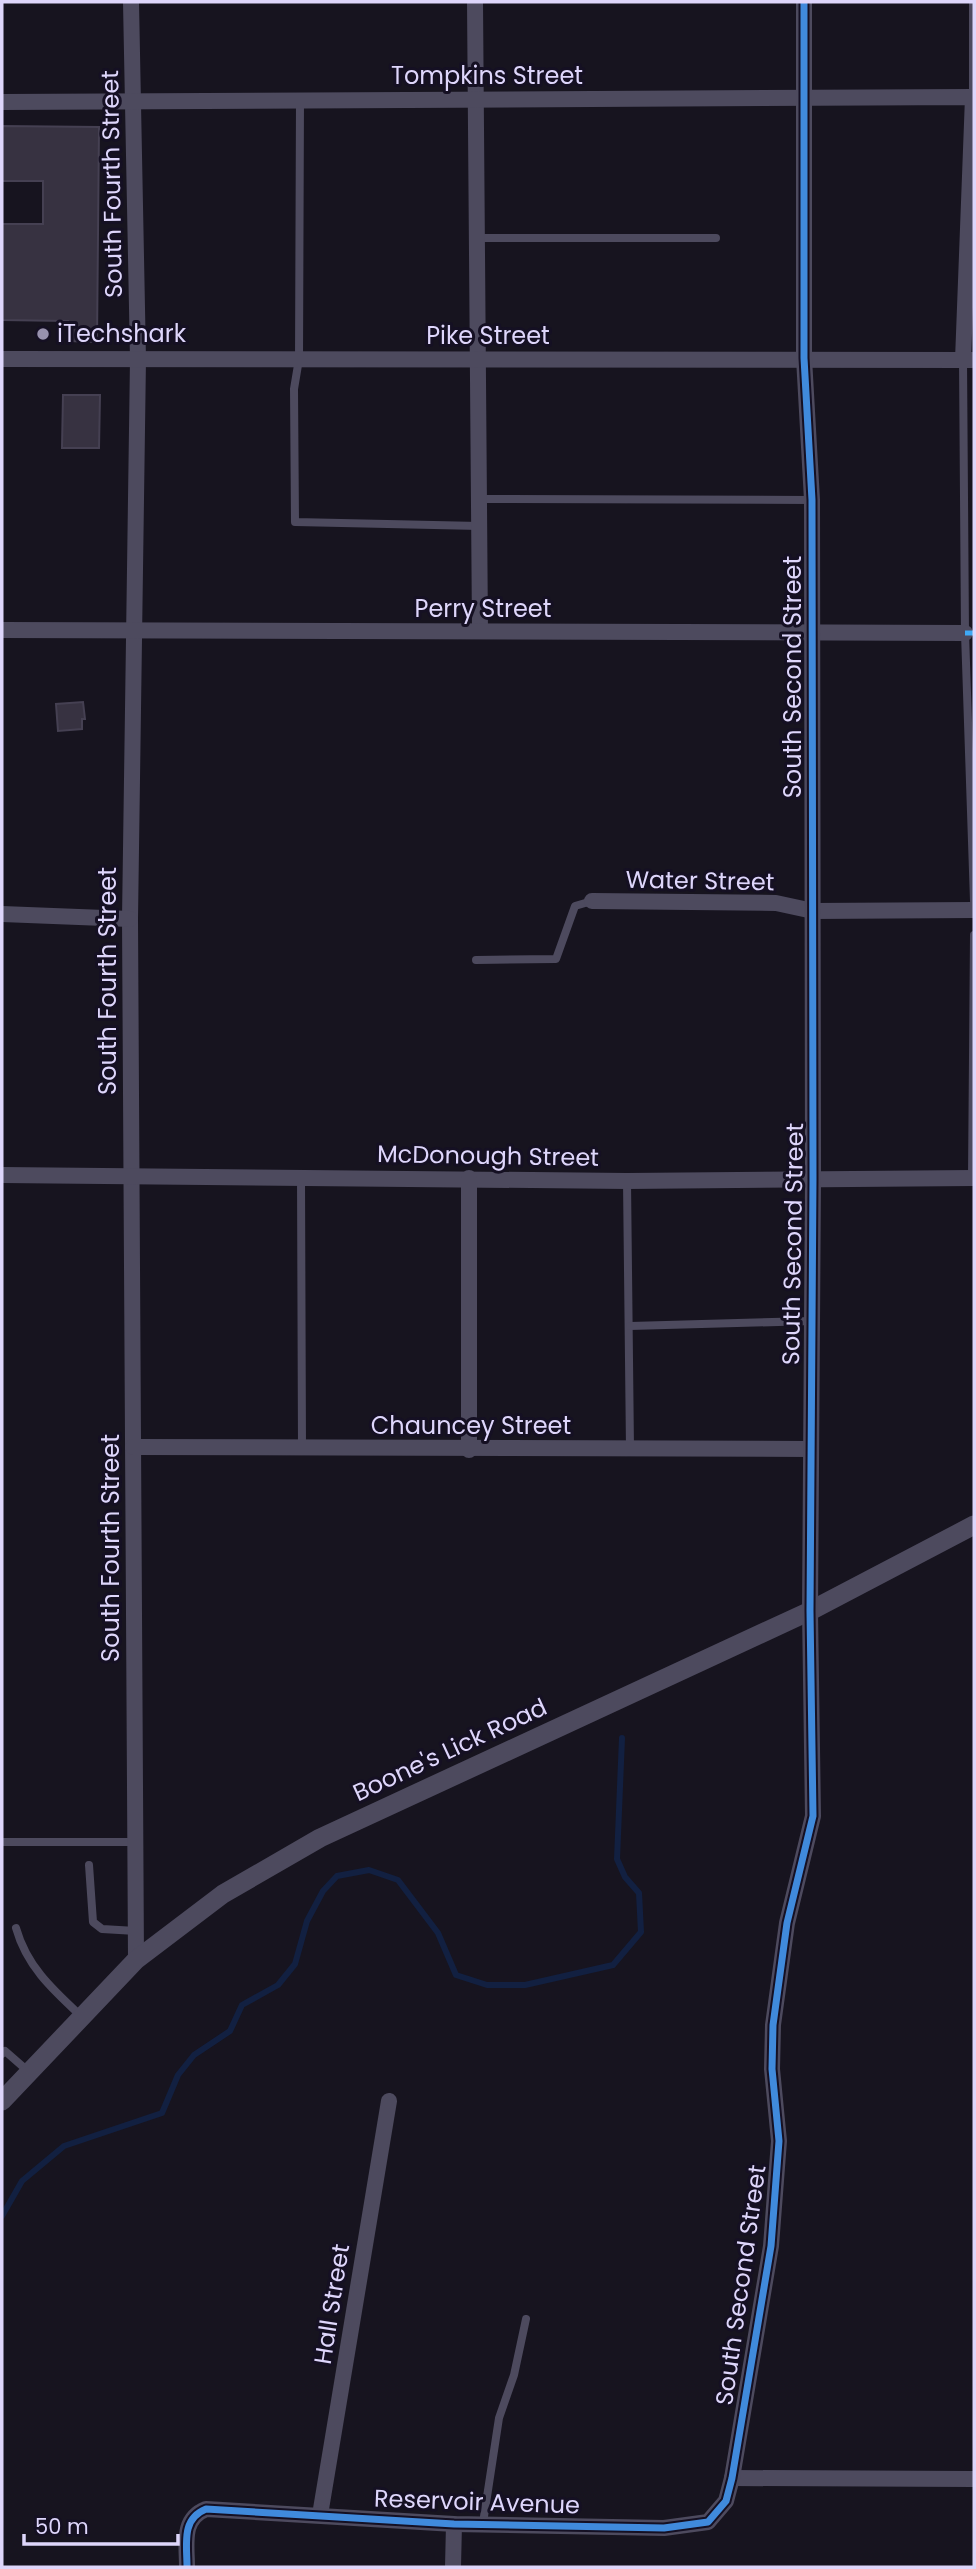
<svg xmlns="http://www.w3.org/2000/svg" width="976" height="2569" font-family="Poppins,sans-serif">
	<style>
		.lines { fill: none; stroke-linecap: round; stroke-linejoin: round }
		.stream { stroke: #122041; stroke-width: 6 }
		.building { fill: #373241; stroke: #454052; stroke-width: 2 }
		.service { stroke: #4d4a5e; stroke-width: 8 }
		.minor { stroke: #4d4a5e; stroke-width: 16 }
		.tertiary { stroke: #4d4a5e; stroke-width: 19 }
		.quiet { stroke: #3fa9f5; stroke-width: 5; stroke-dasharray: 10 5; stroke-linecap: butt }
		.cycleway-casing { stroke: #151023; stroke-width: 11 }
		.cycleway { stroke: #408adc; stroke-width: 7 }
		.poi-dot { fill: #9892ae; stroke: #151023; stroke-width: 2.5 }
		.labels { text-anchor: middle; stroke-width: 6; stroke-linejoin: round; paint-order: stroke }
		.street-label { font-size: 24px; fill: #ded6fb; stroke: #151023 }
		.poi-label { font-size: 24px; fill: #ded6fb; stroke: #151023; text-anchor: start }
	</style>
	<rect width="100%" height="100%" fill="#17141f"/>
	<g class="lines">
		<polyline class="stream" points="2,2216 22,2181 64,2146 162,2113 178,2075 194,2055 230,2031 242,2005 278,1985 295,1964 307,1921 323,1891 337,1876 369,1870 398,1880 438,1933 456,1975 487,1985 525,1985 613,1965 641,1932 639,1893 625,1877 617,1859 622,1738"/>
	</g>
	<g class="building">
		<polygon points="2,126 99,127 97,342 68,341 68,321 2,320 2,224 43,224 43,181 2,181"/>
		<polygon points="63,395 100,395 99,448 62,448"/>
		<polygon points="83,702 85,719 82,719 82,729 58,731 56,704"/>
	</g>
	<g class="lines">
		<g class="service">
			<polyline points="973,97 973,2"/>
			<polyline points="300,100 299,359 294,389 295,522 480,526"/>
			<polyline points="477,238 716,238"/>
			<polyline points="963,360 965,633 974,901"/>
			<polyline points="479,499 812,500"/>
			<polyline points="476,960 556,959 575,906 592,901"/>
			<polyline points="301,1178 302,1448"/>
			<polyline points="972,1178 974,935"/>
			<polyline points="627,1181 630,1449"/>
			<polyline points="630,1326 812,1321"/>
			<polyline points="2,1842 136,1842"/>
			<polyline points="89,1865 93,1922 102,1929 136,1931"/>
			<path d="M16,1928C27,1967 53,1990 82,2017"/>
			<polyline points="2,2054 5,2051 29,2072"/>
			<polyline points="483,2523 499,2418 514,2375 526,2319"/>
		</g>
		<g class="minor">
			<polyline points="131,2 138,359 130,919 136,1960"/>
			<polyline points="475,2 480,631"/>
			<polyline points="2,102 973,97 963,360"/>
			<polyline points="2,359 972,360"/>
			<polyline points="2,630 965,633"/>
			<polyline points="592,901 776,903 813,911 974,910"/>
			<polyline points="2,914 130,919"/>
			<polyline points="2,1175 627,1181 974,1178"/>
			<polyline points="469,1178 469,1450"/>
			<polyline points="133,1447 810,1449"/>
			<polyline points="732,2478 974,2479"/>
			<polyline points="320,2515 389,2101"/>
			<path d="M187,2567C187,2544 181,2519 206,2509L454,2524L664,2528L708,2522L726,2501L732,2478L771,2246L779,2141L772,2069L773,2025L787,1923L813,1816L810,1611L813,1179L812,500L804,358V2"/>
			<polyline points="453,2567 454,2524"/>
		</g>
		<polyline class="tertiary" points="2,2101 136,1960 223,1894 320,1838 810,1611 974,1525"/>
		<g class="quiet">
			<polyline points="973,97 974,97"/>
			<polyline points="965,633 974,633"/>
		</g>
		<defs>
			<path id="cycleway" d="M187,2567C187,2544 181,2519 206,2509L454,2524L664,2528L708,2522L726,2501L732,2478L771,2246L779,2141L772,2069L773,2025L787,1923L813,1816L810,1611L813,1179L812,500L804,358V2"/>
		</defs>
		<use href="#cycleway" class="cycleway-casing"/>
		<use href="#cycleway" class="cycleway"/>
	</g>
	<circle class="poi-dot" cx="43" cy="334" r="7"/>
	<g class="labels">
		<g class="street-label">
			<text x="487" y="84">Tompkins Street</text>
			<text transform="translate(112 184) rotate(-91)" y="8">South Fourth Street</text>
			<text x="488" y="344">Pike Street</text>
			<text x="483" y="617">Perry Street</text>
			<text transform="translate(793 677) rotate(-90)" y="8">South Second Street</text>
			<text transform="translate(700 881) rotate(1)" y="8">Water Street</text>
			<text transform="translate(108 981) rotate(-90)" y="8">South Fourth Street</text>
			<text transform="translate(488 1156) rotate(1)" y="8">McDonough Street</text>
			<text transform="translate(793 1244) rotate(-89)" y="8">South Second Street</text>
			<text x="471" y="1434">Chauncey Street</text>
			<text transform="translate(111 1548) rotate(-90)" y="8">South Fourth Street</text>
			<text transform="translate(450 1750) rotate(-25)" y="8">Boone's Lick Road</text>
			<text transform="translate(741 2285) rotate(-82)" y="8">South Second Street</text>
			<text transform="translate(332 2304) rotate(-81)" y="8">Hall Street</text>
			<text transform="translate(477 2502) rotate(2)" y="8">Reservoir Avenue</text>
		</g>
		<g class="poi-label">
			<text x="57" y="342">iTechshark</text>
		</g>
	</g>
	<rect width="976" height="2569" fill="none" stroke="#ded6fb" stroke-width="7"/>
	<path d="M24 2534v10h154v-10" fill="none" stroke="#ded6fb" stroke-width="3.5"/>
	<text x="35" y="2534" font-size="21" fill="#ded6fb" stroke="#151023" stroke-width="5" paint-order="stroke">50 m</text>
</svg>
